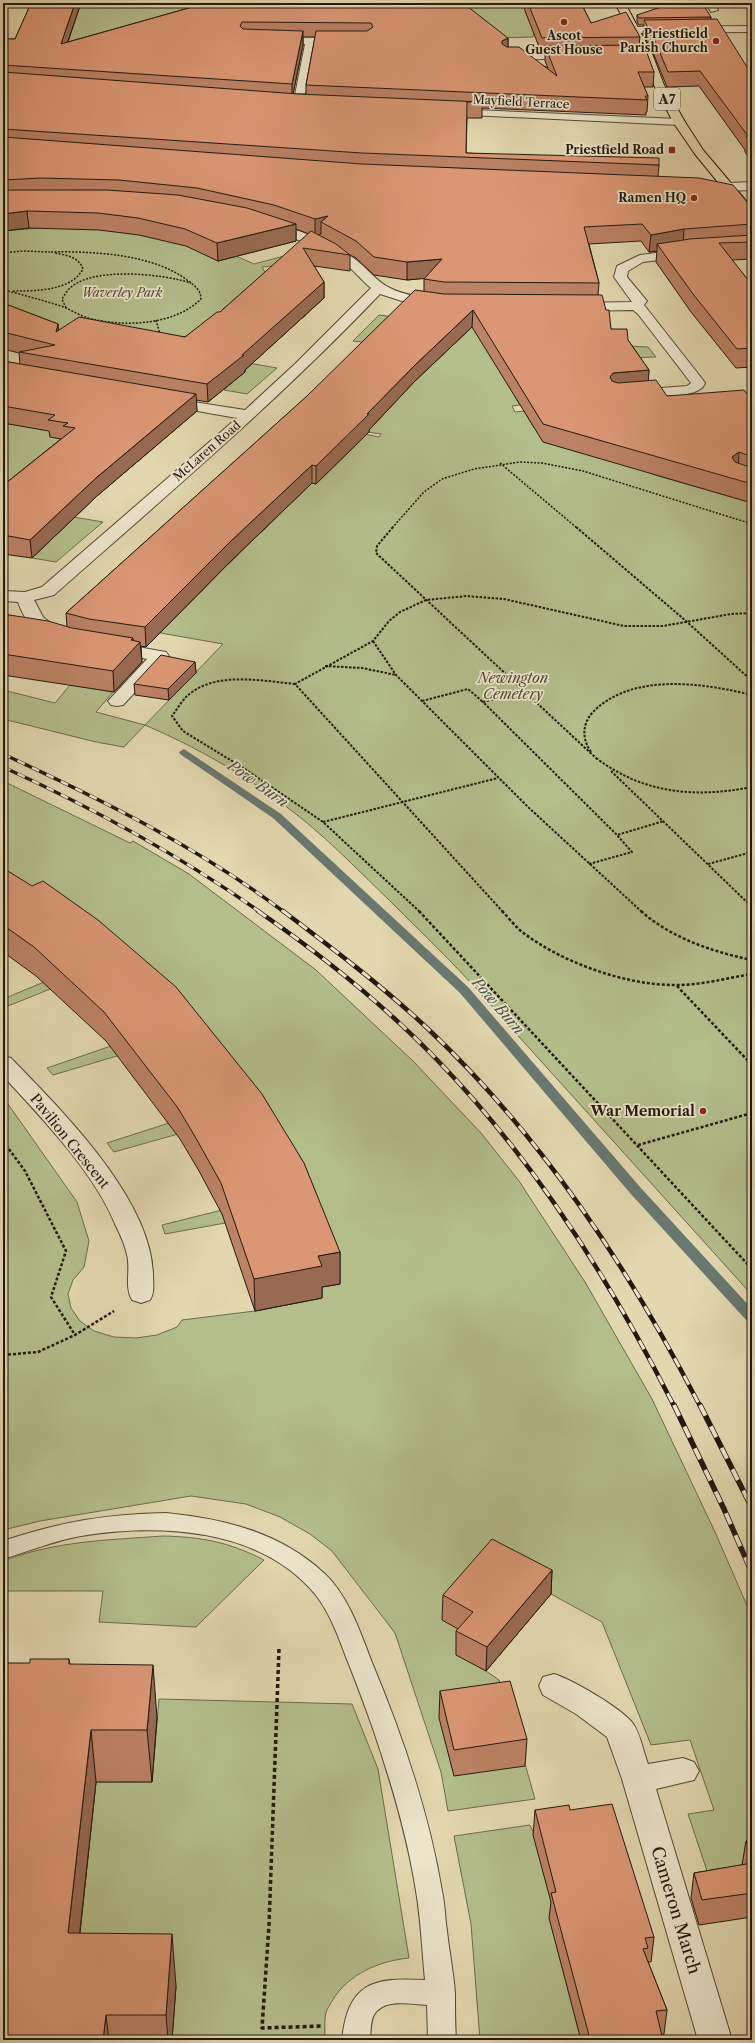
<svg xmlns="http://www.w3.org/2000/svg" width="755" height="2043" font-family="'Libre Caslon Text',serif">
	<style>
		.green { fill: #b3be8b; stroke: #6a6b4d }
		.lines { fill: none; stroke-linecap: round; stroke-linejoin: round }
		.stream { fill: #687871; fill-rule: evenodd }
		.lane-casing { stroke: #524837; stroke-width: 2 }
		.street-casing { stroke: #524837; stroke-width: 2 }
		.primary-casing { stroke: #22180f; stroke-width: 2 }
		.path-far3 { stroke: #22180f; stroke-width: 1.5; stroke-dasharray: 2 1.5; stroke-linecap: butt }
		.path-far2 { stroke: #22180f; stroke-width: 2; stroke-dasharray: 2.5 1.5; stroke-linecap: butt }
		.path-far1 { stroke: #22180f; stroke-width: 2.5; stroke-dasharray: 3 2; stroke-linecap: butt }
		.path { stroke: #22180f; stroke-width: 3.5; stroke-dasharray: 4 3; stroke-linecap: butt }
		.lane { fill: #ece5cb; fill-rule: evenodd }
		.street { fill: #ece5cb; fill-rule: evenodd }
		.primary { fill: #e2d7af; fill-rule: evenodd }
		.rail-far2-casing { stroke: #22180f; stroke-width: 3.5 }
		.rail-far1-casing { stroke: #22180f; stroke-width: 4.5 }
		.rail-casing { stroke: #22180f; stroke-width: 5.5 }
		.rail-far2 { stroke: #ece5cb; stroke-width: 2.5; stroke-dasharray: 8; stroke-linecap: butt }
		.rail-far1 { stroke: #ece5cb; stroke-width: 3; stroke-dasharray: 10; stroke-linecap: butt }
		.rail { stroke: #ece5cb; stroke-width: 4; stroke-dasharray: 12; stroke-linecap: butt }
		.wall { fill: #bc8265; stroke: #22180f; fill-rule: evenodd }
		.shaded-wall { fill: #996a52; stroke: #22180f }
		.building { fill: #db9775; stroke: #22180f }
		.poi-dot { fill: #8f2418; stroke: #ece5cb; stroke-width: 1.5 }
		.labels { text-anchor: middle; stroke-width: 3.5; stroke-linejoin: round; paint-order: stroke }
		.far-poi-label { font-size: 12px; font-weight: bold; fill: #22180f; stroke: #ece5cb; text-anchor: end }
		.far-street-label { font-size: 12px; fill: #22180f; stroke: #ece5cb }
		.far-park-label { font-size: 12px; font-style: italic; fill: #4e4a34; stroke: #ece5cb }
		.shield { fill: #ece5cb; stroke: #5f5647; stroke-width: 1 }
		.shield-label { font-size: 13px; font-weight: bold; fill: #22180f }
		.park-label { font-size: 14px; font-style: italic; fill: #4e4a34; stroke: #ece5cb }
		.poi-label { font-size: 14px; font-weight: bold; fill: #22180f; stroke: #ece5cb; text-anchor: end }
		.street-label { font-size: 14px; fill: #22180f; stroke: #ece5cb }
		.water-label { font-size: 15px; font-style: italic; fill: #4b5048; stroke: #ece5cb }
		.near-street-label { font-size: 17px; fill: #22180f; stroke: #ece5cb }
	</style>
	<rect width="100%" height="100%" fill="#e2d7af"/>
	<filter id="stains"><feTurbulence type="fractalNoise" baseFrequency=".005" numOctaves="4"/><feColorMatrix values="0 0 0 0 .2 0 0 0 0 .09 0 0 0 0 .02 0 0 0 .5 -.17"/></filter>
	<radialGradient id="worn" r=".72"><stop offset=".6" stop-color="#630" stop-opacity="0"/><stop offset="1" stop-color="#630" stop-opacity=".3"/></radialGradient>
	<g class="green">
		<polygon points="77,3 538,3 533,37 498,38 416,18 3,59"/>
		<polygon points="108,215 190,247 218,261 236,256 254,264 288,255 282,265 262,267 275,289 306,315 303,318 257,311 239,328 285,334 280,338 217,329 189,353 277,368 247,394 224,390 244,372 144,348 3,320 3,231 40,228"/>
		<path d="M379,315L626,346L648,347L656,357L628,358L515,397L520,405L512,406L515,412L524,411L534,428L655,475L752,503V1295L503,1019C467,976 429,940 390,901C361,873 333,844 301,818C254,780 201,749 145,725L124,747L96,742L3,719V690L55,703L70,685L113,692L96,712L145,725L223,644L138,629L197,592L200,593L210,582L190,578L208,560L229,564L239,554L219,550L251,537H256L266,528L299,481L316,484L364,434L379,437L381,434L367,432L380,344L353,341Z"/>
		<polygon points="63,418 69,440 61,515 103,522 56,562 32,558 58,533 3,524 3,423 47,430"/>
		<polygon points="3,781 130,843 133,841 189,874 316,970 413,1061 481,1133 519,1181 585,1282 652,1399 715,1532 752,1617 752,1864 707,1871 688,1814 714,1810 690,1740 651,1745 602,1622 551,1594 472,1636 486,1671 499,1680 509,1708 535,1799 448,1811 441,1772 395,1633 332,1551 310,1534 280,1517 246,1504 191,1496 40,1521 3,1530 3,1097 77,1202 89,1241 84,1267 73,1280 68,1294 71,1308 80,1321 94,1331 114,1337 136,1338 157,1335 177,1327 182,1320 255,1311 322,1298 225,1223 165,1234 162,1225 282,1195 178,1134 114,1152 107,1143 225,1105 117,1056 53,1075 47,1068 111,1046 100,969 3,1008 3,999 44,982 3,895"/>
		<path d="M163,1536C202,1537 229,1542 264,1560L196,1627L99,1622L103,1591H3V1561C55,1541 108,1540 163,1536Z"/>
		<path d="M159,1699L352,1704L378,1769L409,1958C379,1961 348,1974 332,2001C330,2005 327,2009 326,2012C324,2021 325,2031 325,2040H172L74,1985L96,1782H152Z"/>
		<polygon points="530,1825 563,1898 550,1918 581,2040 480,2040 471,1924 454,1836"/>
	</g>
	<g class="lines">
		<polygon class="stream" points="184,749 281,814 468,987 640,1187 752,1309 752,1323 747,1321 630,1193 460,993 273,818 180,754 179,752"/>
		<defs>
			<g id="lane">
				<polygon points="706,3 714,3 718,10 711,12"/>
				<path d="M166,1513C225,1519 280,1532 325,1574C349,1597 361,1634 373,1665C403,1737 429,1813 442,1891C445,1904 445,1918 447,1931C449,1950 454,1975 455,1994C455,2009 455,2025 456,2040H428L427,2005C410,2004 383,1998 374,2015C370,2022 371,2032 370,2040H342C348,1983 372,1977 425,1980C422,1950 421,1920 416,1891C407,1834 390,1778 371,1723C363,1701 355,1679 346,1657C338,1636 330,1613 315,1594C260,1528 159,1523 81,1536C54,1541 29,1551 3,1559V1541C60,1522 106,1514 166,1513Z"/>
			</g>
			<g id="street">
				<polygon points="3,3 9,3 3,7"/>
				<polygon points="752,26 752,32 634,33 629,30 634,27"/>
				<polygon points="272,37 344,38 349,41 344,44 315,44 303,105 298,108 293,105 305,44 268,42 267,40"/>
				<polygon points="575,53 579,54 580,56 579,58 507,60 502,57 507,54"/>
				<polygon points="453,109 679,119 685,122 679,125 449,114 448,112"/>
				<polygon points="752,182 752,190 705,192 699,188 705,184"/>
				<path d="M268,222C297,229 328,240 352,257C366,266 375,281 390,288C405,296 423,297 440,301L442,304L435,308L402,301L380,294C278,401 165,497 54,595L34,600L43,617L67,637L64,641C42,646 24,620 18,602L3,601V591L25,592L42,587L237,418L163,405L161,402L163,399L168,398L245,410L295,364L371,288C362,281 354,270 344,263C320,246 291,237 264,229L262,226Z"/>
				<path d="M687,249L691,250L693,253L691,256L643,262L628,271L627,277L647,301L644,305L703,380L705,383C701,399 651,397 636,398L631,397L629,394L631,391L636,390L687,386L691,383L638,314L633,310L575,311L568,307L575,303L632,302L614,277L617,266L640,255Z"/>
				<polygon points="111,642 160,651 166,652 169,656 123,705 117,706 111,705 108,701 147,659 105,651 102,647 105,643"/>
				<path d="M3,1056L11,1058C61,1110 151,1198 153,1274C153,1283 155,1292 150,1300L141,1303L132,1300C124,1287 131,1270 127,1255C125,1245 120,1234 115,1224C94,1172 41,1117 3,1076Z"/>
				<path d="M554,1674C573,1680 617,1706 631,1721C640,1731 643,1751 648,1764L683,1758L694,1762L699,1771L694,1780L656,1789L732,2040H698L622,1779L607,1737L576,1714L543,1695L539,1686L543,1677Z"/>
			</g>
			<polygon id="primary" points="615,3 625,3 653,56 664,85 685,122 703,150 752,208 752,220 748,219 695,154 673,122 654,85 643,56"/>
		</defs>
		<use href="#lane" class="lane-casing"/>
		<use href="#street" class="street-casing"/>
		<use href="#primary" class="primary-casing"/>
		<g class="path-far3">
			<polyline points="3,253 23,251 50,252"/>
			<path d="M8,291C27,296 45,301 64,307C73,311 82,317 92,319C126,327 175,325 201,299C201,290 194,285 187,280C153,254 92,251 50,252"/>
			<path d="M13,291C36,291 71,291 83,269C79,257 66,255 55,253"/>
			<path d="M66,308L62,299C64,296 66,292 69,289C91,266 163,274 191,283"/>
			<polyline points="156,320 160,334"/>
			<polyline points="500,463 577,528"/>
			<polyline points="392,528 424,492 442,479 474,469 520,462 542,463 583,471 752,524"/>
		</g>
		<g class="path-far2">
			<polyline points="393,527 377,546 376,553 597,759"/>
			<polyline points="576,527 686,621 752,681"/>
			<polyline points="373,641 396,675 528,807 642,912"/>
			<polyline points="325,666 362,668 396,675"/>
			<path d="M295,684C263,681 220,672 192,692C183,698 178,708 172,716L183,731L245,769L323,822L420,912"/>
			<polyline points="524,692 483,702 617,835 664,821"/>
			<polyline points="422,701 468,689 483,702"/>
			<path d="M591,752C582,739 582,725 592,713C631,672 703,683 752,695"/>
			<path d="M596,758C644,794 695,798 752,787"/>
			<polyline points="611,771 752,907"/>
			<polyline points="323,822 498,778"/>
			<polyline points="589,864 632,852 617,835"/>
			<polyline points="708,864 752,852"/>
			<polyline points="503,912 295,684 373,641 389,621 400,612 426,600 466,596 504,599 624,626 663,626 731,614 752,613"/>
		</g>
		<g class="path-far1">
			<polyline points="419,911 752,1269"/>
			<path d="M502,911C508,917 514,925 521,931C560,962 627,986 677,985C702,985 727,978 752,974"/>
			<path d="M641,911C671,938 713,952 752,960"/>
			<polyline points="677,986 752,1065"/>
			<polyline points="3,1141 25,1171 66,1251 51,1297 75,1335"/>
			<polyline points="638,1145 752,1113"/>
			<polyline points="3,1355 38,1352 75,1335 114,1311"/>
		</g>
		<polyline class="path" points="279,1649 269,1925 262,2028 323,2026"/>
		<use href="#lane" class="lane"/>
		<use href="#street" class="street"/>
		<use href="#primary" class="primary"/>
		<defs>
			<g id="rail-far2">
				<path d="M3,754C100,799 198,847 284,912"/>
				<path d="M3,767C93,808 179,855 260,912"/>
			</g>
			<g id="rail-far1">
				<path d="M258,911C323,956 387,1007 442,1065C537,1164 612,1284 674,1406"/>
				<path d="M283,911C332,948 381,985 426,1027C541,1135 628,1267 700,1406"/>
			</g>
			<g id="rail">
				<polyline points="674,1405 724,1509 752,1573"/>
				<polyline points="700,1405 752,1508"/>
			</g>
		</defs>
		<use href="#rail-far2" class="rail-far2-casing"/>
		<use href="#rail-far1" class="rail-far1-casing"/>
		<use href="#rail" class="rail-casing"/>
		<use href="#rail-far2" class="rail-far2"/>
		<use href="#rail-far1" class="rail-far1"/>
		<use href="#rail" class="rail"/>
	</g>
	<g class="wall">
		<path d="M31,3H81L68,42L189,8L197,3L508,38V47L548,68L545,61V52H541L522,3H581L591,23L640,37L639,45L654,72L653,87H644L648,96L647,112H646V115L482,108V118H467L466,153L659,165L658,176L752,204V203V259L732,260L752,285V367L736,368L691,312L656,262L657,251L649,252L641,241L589,244L599,283L598,295L611,329L628,340L649,370L648,381L667,396L752,400V503L543,442L472,327L414,382L369,430V432L316,484L312,483L233,559L146,647L141,646L142,662L114,692L3,675V614L67,627L66,613L424,291V279L425,278L407,280L374,275L356,258L350,255V271L314,266L324,282V298L245,370V372L208,402L196,400L197,411L97,496L32,558L3,554V482L6,483L61,439L50,437L49,431L3,423V361L20,364L19,353L3,349V303L58,324V330L185,337L220,312L309,234L296,229V241L218,261L186,246L139,235L99,230L29,228L3,231V39H15ZM303,37H315L306,85V94H293L303,45Z"/>
		<polygon points="637,15 711,17 711,19 752,75 752,162 745,152 745,150 699,86 667,87 654,55 643,34 644,25 639,25 637,22"/>
		<polygon points="195,662 196,673 169,700 135,695 134,684"/>
		<polygon points="3,868 340,1252 340,1284 322,1287 322,1298 255,1311 222,1214 199,1171 180,1139 106,1041 36,976 10,957 3,952"/>
		<polygon points="552,1570 551,1594 486,1671 456,1655 456,1631 458,1629 442,1620 443,1595"/>
		<polygon points="69,1659 70,1664 157,1717 152,1782 96,1782 80,1933 176,1986 172,2040 3,2040 30,1663"/>
		<polygon points="440,1691 527,1739 525,1766 454,1776 439,1718"/>
		<polygon points="535,1810 570,1810 654,1937 651,1962 648,1962 667,2010 664,2034 662,2035 663,2040 581,2040 549,1918 551,1902 533,1835"/>
		<polygon points="752,1840 752,1917 699,1925 691,1898 694,1873 742,1865 746,1841"/>
	</g>
	<g class="shaded-wall">
		<polygon points="75,3 81,3 62,58 61,44"/>
		<polygon points="303,31 303,45 292,99 292,84"/>
		<polygon points="508,38 508,52 501,56 502,41"/>
		<polygon points="27,211 29,228 3,231 3,214"/>
		<polygon points="328,216 321,222 321,234 315,236 315,219"/>
		<polygon points="296,224 296,241 218,261 217,243"/>
		<polygon points="684,229 683,246 657,244 657,251 649,252 651,235"/>
		<polygon points="442,259 441,277 407,280 407,262"/>
		<polygon points="324,282 324,298 245,370 245,372 208,402 207,384"/>
		<polygon points="473,310 472,327 414,382 369,430 369,432 316,484 316,466 415,365"/>
		<polygon points="58,324 59,341 56,332"/>
		<polygon points="649,370 648,387 609,394 610,377 613,373"/>
		<polygon points="196,394 197,411 97,496 32,558 30,540 96,478"/>
		<polygon points="739,452 738,471 732,457"/>
		<polygon points="312,465 312,483 233,559 146,647 145,627 232,540"/>
		<polygon points="133,638 133,649 140,642 142,662 114,692 113,671 131,640"/>
		<polygon points="195,662 196,673 169,700 168,689"/>
		<polygon points="340,1252 340,1284 322,1287 322,1298 255,1311 254,1279 318,1256"/>
		<polygon points="552,1570 551,1594 486,1671 487,1647"/>
		<polygon points="153,1665 157,1717 152,1782 147,1730"/>
		<polygon points="91,1730 96,1782 74,1985 68,1933"/>
		<polygon points="172,1934 176,1986 172,2040 168,2040 166,2015"/>
		<polygon points="106,2015 109,2040 103,2040"/>
	</g>
	<g class="building">
		<polygon points="31,3 75,3 61,44 189,8 197,3 463,3 508,38 502,41 502,44 507,47 519,47 557,76 545,46 644,45 654,72 638,72 648,96 645,96 647,100 306,85 316,31 367,31 373,27 371,23 242,22 240,26 243,29 303,31 292,84 3,65 3,39 15,39"/>
		<polygon points="528,3 581,3 591,23 626,12 640,37 542,38"/>
		<polygon points="673,3 702,3 711,17 639,18 637,15"/>
		<polygon points="717,19 752,75 752,144 746,136 748,136 700,71 668,72 655,41 644,20"/>
		<polygon points="3,72 298,94 482,102 467,102 466,153 659,158 659,165 362,153 3,129"/>
		<polygon points="3,137 362,164 699,178 733,185 748,203 752,204 752,224 684,229 651,235 642,224 584,227 599,283 444,282 424,279 442,259 407,262 374,257 356,241 321,222 328,216 315,219 274,205 197,188 119,180 41,178 3,180"/>
		<polygon points="3,190 107,190 178,195 247,208 296,224 217,243 185,229 138,218 98,213 27,211 3,214"/>
		<polygon points="311,231 336,244 350,255 303,248 324,282 242,355 244,355 207,384 19,352 55,345 3,332 3,303 58,324 56,332 79,317 185,337 217,312 220,312"/>
		<polygon points="752,235 752,242 719,243 752,285 752,348 737,349 693,294 657,244 690,239"/>
		<polygon points="415,290 444,294 602,295 606,310 609,310 611,329 627,329 628,340 649,370 613,373 610,377 612,381 618,383 656,380 667,396 744,390 752,400 752,457 739,452 732,457 735,462 752,468 752,484 543,424 473,310 415,365 367,414 369,414 316,466 312,465 232,540 145,627 89,619 66,613 307,396"/>
		<polygon points="3,361 196,394 96,478 30,540 3,535 3,482 6,483 75,428 63,426 68,423 48,420 55,415 3,406"/>
		<polygon points="3,614 48,621 72,628 133,638 131,640 140,642 113,671 3,654"/>
		<polygon points="161,655 195,662 168,689 134,684"/>
		<polygon points="3,868 32,886 43,881 98,920 176,987 262,1094 304,1163 340,1252 318,1256 322,1266 254,1279 221,1183 197,1140 178,1108 104,1012 34,947 3,925"/>
		<polygon points="492,1539 552,1570 487,1647 456,1631 473,1612 443,1595"/>
		<polygon points="30,1659 69,1659 69,1664 153,1665 147,1730 91,1730 68,1933 172,1934 166,2015 106,2015 103,2040 3,2040 3,1663 30,1663"/>
		<polygon points="510,1681 527,1739 454,1750 440,1691"/>
		<polygon points="612,1804 654,1937 645,1938 648,1948 643,1949 667,2010 656,2011 663,2040 586,2040 590,2039 551,1893 556,1892 535,1810 569,1805 570,1810"/>
		<polygon points="752,1840 752,1859 746,1841"/>
		<polygon points="752,1863 752,1893 702,1900 694,1873"/>
	</g>
	<g class="poi-dot">
		<circle cx="564" cy="22" r="4"/>
		<circle cx="716" cy="41" r="4"/>
		<rect x="668" y="146" width="8" height="8" rx="2"/>
		<circle cx="694" cy="198" r="4"/>
		<circle cx="703" cy="1111" r="4"/>
	</g>
	<g class="labels">
		<g class="far-poi-label">
			<text x="708" y="38">Priestfield<tspan x="708" dy="14">Parish Church</tspan></text>
			<text x="564" y="40" text-anchor="middle">Ascot<tspan x="564" dy="14">Guest House</tspan></text>
			<text x="664" y="154">Priestfield Road</text>
			<text x="686" y="202">Ramen HQ</text>
		</g>
		<g class="far-street-label">
			<text transform="translate(521 102) rotate(3)" y="4">Mayfield Terrace</text>
			<text transform="translate(207 451) rotate(-41)" y="4">McLaren Road</text>
		</g>
		<g class="far-park-label">
			<text x="122" y="297">Waverley Park</text>
		</g>
		<rect class="shield" x="654" y="88" width="26" height="22" rx="3"/>
		<g class="shield-label">
			<text x="667" y="104">A7</text>
		</g>
		<g class="park-label">
			<text x="513" y="683">Newington<tspan x="513" dy="16">Cemetery</tspan></text>
		</g>
		<g class="poi-label">
			<text x="695" y="1116">War Memorial</text>
		</g>
		<g class="street-label">
			<text transform="translate(70 1141) rotate(51)" y="5">Pavilion Crescent</text>
		</g>
		<g class="water-label">
			<text transform="translate(258 784) rotate(35)" y="5">Pow Burn</text>
			<text transform="translate(498 1006) rotate(49)" y="5">Pow Burn</text>
		</g>
		<g class="near-street-label">
			<text transform="translate(676 1910) rotate(73)" y="6">Cameron March</text>
		</g>
	</g>
	<rect width="755" height="2043" fill="none" stroke="#e2d7af" stroke-width="16"/>
	<rect x="4" y="4" width="747" height="2035" fill="none" stroke="#22180f" stroke-width="2"/>
	<rect x="8" y="8" width="739" height="2027" fill="none" stroke="#22180f"/>
	<rect width="100%" height="100%" filter="url(#stains)"/>
	<rect width="100%" height="100%" fill="url(#worn)"/>
</svg>
